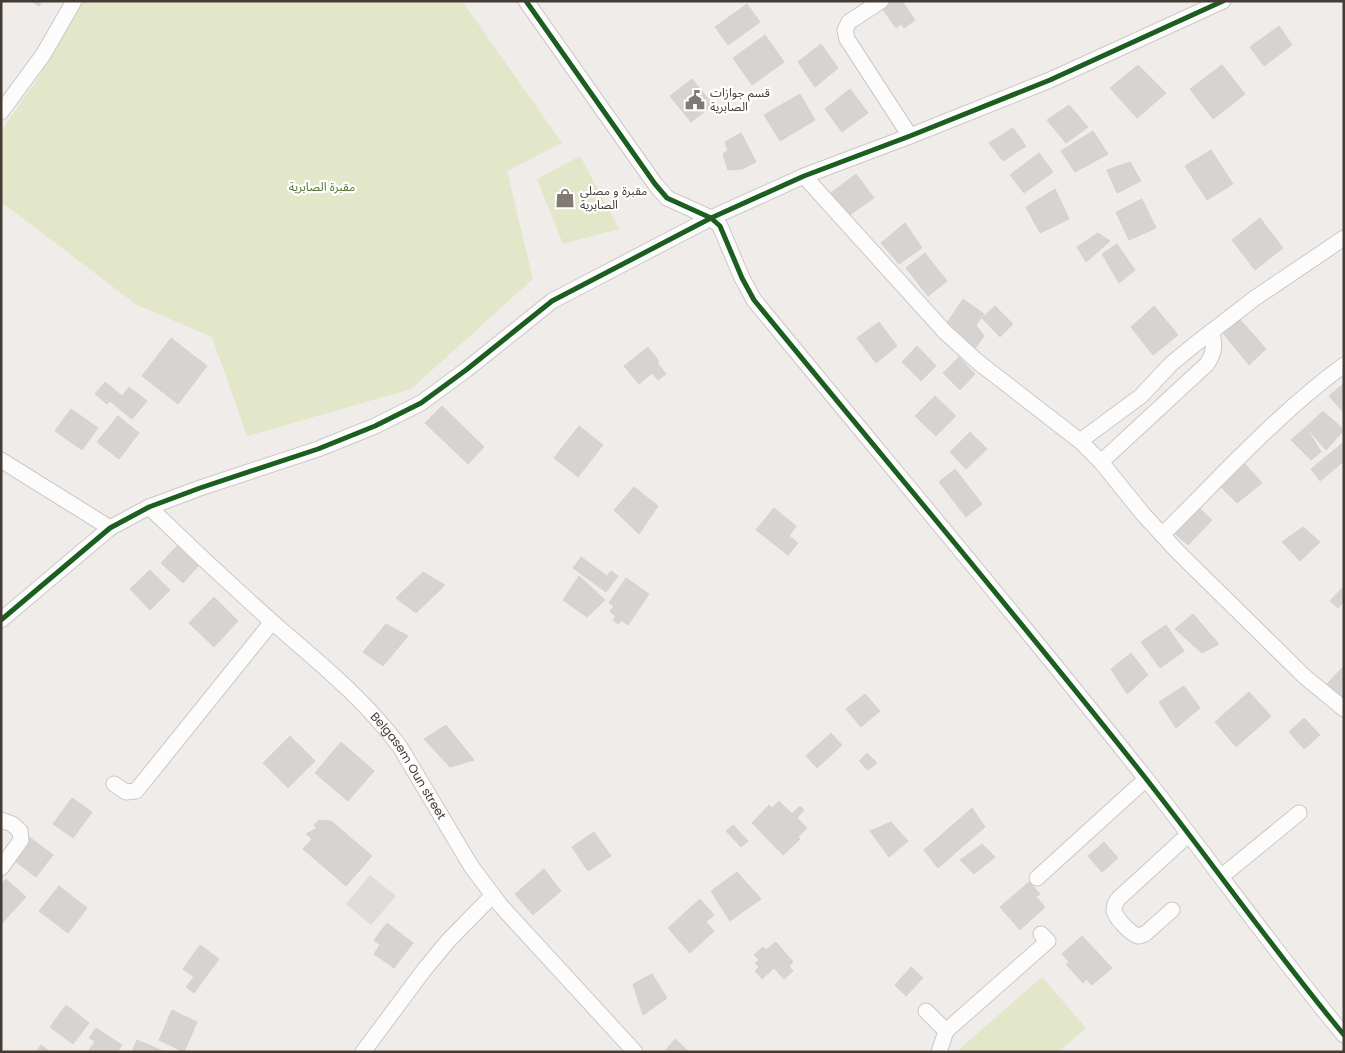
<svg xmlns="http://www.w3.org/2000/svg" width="1345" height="1053" font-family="Poppins,'Noto Sans Arabic',sans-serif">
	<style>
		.green { fill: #e2e7ca }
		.parking { fill: #e0dcda }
		.building { fill: #d7d3d0; stroke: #d7d2cf }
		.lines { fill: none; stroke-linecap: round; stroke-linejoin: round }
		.minor-casing { stroke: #cbc8c5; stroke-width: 17 }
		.minor { stroke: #fdfcfc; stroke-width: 15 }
		.cycleway-casing { stroke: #fff; stroke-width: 8 }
		.cycleway { stroke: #1b5e20; stroke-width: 5 }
		.labels { text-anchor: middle; stroke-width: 4.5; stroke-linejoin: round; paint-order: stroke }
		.poi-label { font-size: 12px; fill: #443b35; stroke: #fff; text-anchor: start }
		.park-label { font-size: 12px; fill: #55712d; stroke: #fff }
		.street-label { font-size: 12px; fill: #443b35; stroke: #fff }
	</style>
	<rect width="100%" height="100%" fill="#efece9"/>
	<g class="green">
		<polygon points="83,1 462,1 562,143 507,171 533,279 411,389 247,436 212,337 137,305 1,202 1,131 38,78"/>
		<polygon points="580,156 619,229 563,244 537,179"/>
		<polygon points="1042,977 1086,1028 1058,1052 956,1052"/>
	</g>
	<polygon class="parking" points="370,875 396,896 371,925 346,904"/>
	<g class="building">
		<polygon points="31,1 42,1 39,6"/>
		<polygon points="889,1 902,1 915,20 904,28 901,24 896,28 881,7"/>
		<polygon points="747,4 760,22 728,45 715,27"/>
		<polygon points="1279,26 1292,45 1264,66 1250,47"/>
		<polygon points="765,35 784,62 752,85 733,58"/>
		<polygon points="821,44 838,68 815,87 798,62"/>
		<polygon points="1138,65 1166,93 1137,118 1110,88"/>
		<polygon points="1222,65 1245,94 1213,119 1190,89"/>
		<polygon points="692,79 713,105 691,122 670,96"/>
		<polygon points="850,89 868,113 842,132 825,109"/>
		<polygon points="800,94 815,120 780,141 764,115"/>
		<polygon points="1069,105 1088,127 1066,143 1047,120"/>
		<polygon points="1013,128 1026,146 1003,161 989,143"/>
		<polygon points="1093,131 1108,154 1075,172 1061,151"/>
		<polygon points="741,133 756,162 742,169 728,170 723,154 728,150 725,142"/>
		<polygon points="1211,150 1233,184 1207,200 1185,166"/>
		<polygon points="1039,153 1053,172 1024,193 1010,175"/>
		<polygon points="1130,162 1141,181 1117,193 1107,170"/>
		<polygon points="856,174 874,198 848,216 831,193"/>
		<polygon points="1055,189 1069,219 1040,233 1026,207"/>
		<polygon points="1142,199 1156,228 1129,240 1116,212"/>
		<polygon points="1260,218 1283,248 1255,270 1232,240"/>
		<polygon points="905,223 922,248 899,264 881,243"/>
		<polygon points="1098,233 1110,241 1086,262 1077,247"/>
		<polygon points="1117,244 1135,270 1119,283 1102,254"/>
		<polygon points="925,253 947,281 928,296 906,268"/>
		<polygon points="963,299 984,314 976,325 984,336 974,350 943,329"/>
		<polygon points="995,306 1013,324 1000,337 982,318"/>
		<polygon points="1154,306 1178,335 1153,355 1131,327"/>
		<polygon points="1237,316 1266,349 1249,365 1223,333"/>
		<polygon points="879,322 897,346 876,363 857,338"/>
		<polygon points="171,338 207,366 178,404 142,376"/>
		<polygon points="917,346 936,366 921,381 902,362"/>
		<polygon points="648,347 658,360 658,364 666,374 658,380 652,373 639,384 624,366"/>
		<polygon points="959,357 975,374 960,390 943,373"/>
		<polygon points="105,382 122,396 129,387 147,401 132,419 110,401 107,404 95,394"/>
		<polygon points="1344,383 1344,413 1329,396"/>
		<polygon points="935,396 956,416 936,436 915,416"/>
		<polygon points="442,406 484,447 468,464 425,423"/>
		<polygon points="71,409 98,428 82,450 55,431"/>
		<polygon points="1323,411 1344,430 1326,450 1306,427"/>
		<polygon points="118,416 139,433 119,459 97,442"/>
		<polygon points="579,426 603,445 578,477 554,458"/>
		<polygon points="1306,427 1321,452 1311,460 1291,440"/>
		<polygon points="970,432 987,449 966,469 950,452"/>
		<polygon points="1344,442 1344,461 1320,481 1311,469"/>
		<polygon points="1245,464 1262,483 1237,503 1220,486"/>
		<polygon points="955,469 982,504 966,517 939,482"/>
		<polygon points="634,487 658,506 639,534 614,510"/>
		<polygon points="1197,506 1212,520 1188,545 1173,532"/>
		<polygon points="774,508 796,526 789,536 798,543 788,555 756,530"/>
		<polygon points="1303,527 1320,542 1300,561 1282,542"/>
		<polygon points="179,544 200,564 183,583 161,563"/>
		<polygon points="581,557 607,576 611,571 618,576 606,592 573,568"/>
		<polygon points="150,570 170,590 150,610 130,589"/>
		<polygon points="423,572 445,585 416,613 396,598"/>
		<polygon points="579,576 605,600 587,617 563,600"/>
		<polygon points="626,578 649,594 628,625 621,620 619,624 613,620 616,616 610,612 614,606 609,603"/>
		<polygon points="1344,586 1344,602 1338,608 1330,601"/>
		<polygon points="214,597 238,621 214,647 189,623"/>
		<polygon points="1193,614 1219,644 1202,653 1175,629"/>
		<polygon points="386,624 408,636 383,666 363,652"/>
		<polygon points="1166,625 1184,651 1160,668 1141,642"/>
		<polygon points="1131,653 1148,675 1127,694 1111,669"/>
		<polygon points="1344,666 1344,700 1327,684"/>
		<polygon points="1184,686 1200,708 1176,728 1159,702"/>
		<polygon points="1249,692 1271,716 1236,747 1215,722"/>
		<polygon points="865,694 880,711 861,727 846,709"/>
		<polygon points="1304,718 1320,735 1304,749 1289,732"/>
		<polygon points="446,725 474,760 450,767 424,739"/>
		<polygon points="831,733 842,745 817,768 806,756"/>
		<polygon points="290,736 315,761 288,788 263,763"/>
		<polygon points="341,742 374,771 348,801 315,773"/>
		<polygon points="867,753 877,763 868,770 859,761"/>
		<polygon points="72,798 92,812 73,838 53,824"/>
		<polygon points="779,801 792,814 800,806 804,810 797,818 807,828 798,837 800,839 783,855 752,823 769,805 772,808"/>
		<polygon points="972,808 985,827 938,868 924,850"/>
		<polygon points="319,820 331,821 372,856 346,886 303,849 312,839 306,834 317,828 314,825"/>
		<polygon points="891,822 908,841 889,857 870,831"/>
		<polygon points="733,825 748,841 741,847 726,831"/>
		<polygon points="594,832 611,856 588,871 572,847"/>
		<polygon points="28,836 53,855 36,877 11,858"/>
		<polygon points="1104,842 1118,858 1102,872 1088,856"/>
		<polygon points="982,844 995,857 974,874 960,860"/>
		<polygon points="544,869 561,891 533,915 515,894"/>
		<polygon points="737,872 761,899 730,921 711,891"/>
		<polygon points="6,879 26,897 1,924 1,884"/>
		<polygon points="1029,882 1040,894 1036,897 1045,907 1020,930 1000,907"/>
		<polygon points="59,886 87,908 68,933 39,911"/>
		<polygon points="700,899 714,915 706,922 714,931 690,953 668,928"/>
		<polygon points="387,923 413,943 394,968 374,954 380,945 374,940"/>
		<polygon points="1082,936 1112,968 1092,985 1086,979 1083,983 1066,964 1069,962 1062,954"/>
		<polygon points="776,942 793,962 789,966 793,971 784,979 774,968 762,979 755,971 759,967 755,963 759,960 754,955 763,947 766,950"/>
		<polygon points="200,945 219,959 194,993 186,987 194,977 183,969"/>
		<polygon points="911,967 923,978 906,996 895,985"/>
		<polygon points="652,974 667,998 643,1015 633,984"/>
		<polygon points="66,1005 89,1023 73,1044 50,1027"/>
		<polygon points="172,1010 197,1022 184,1052 159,1040"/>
		<polygon points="96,1028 122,1045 117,1052 88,1052 95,1041 89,1038"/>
		<polygon points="675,1039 689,1052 664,1052"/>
		<polygon points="137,1040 165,1052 132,1052"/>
		<polygon points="41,1045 50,1052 36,1052"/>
	</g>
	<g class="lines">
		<defs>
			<g id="minor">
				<path d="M526,1L655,184L667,198L711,218L720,226L742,278L754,300C885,460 1019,618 1147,780C1213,864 1275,952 1344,1035"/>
				<polyline points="881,1 849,22 845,30 847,39 910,136"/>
				<polyline points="1,112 43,55 74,1"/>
				<polyline points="804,176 945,332 978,362 1080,441 1101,462 1143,514 1177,551 1305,677 1344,709"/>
				<polyline points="1080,441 1141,396 1171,364 1194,345 1255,298 1344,238"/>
				<polyline points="1,460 110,528"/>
				<path d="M1101,462L1207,364C1214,354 1216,344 1211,332"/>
				<path id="s1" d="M149,507C191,548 234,588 278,627C321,664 366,701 400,747L471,866L501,906L635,1052"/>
				<path d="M1162,535C1221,477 1277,414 1344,365"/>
				<polyline points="1,620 110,528 149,507 200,488 318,449 375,426 421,403 466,370 552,301 711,218 804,176 910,136 1050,80 1223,1"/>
				<polyline points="114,784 126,792 136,791 272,622"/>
				<polyline points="1,820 12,824 20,831 21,840 1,868"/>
				<polyline points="1222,876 1299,813"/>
				<polyline points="1037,878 1146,779"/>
				<path d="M1172,910L1145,934L1138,936C1130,933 1115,918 1114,910C1114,905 1116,902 1118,899L1189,834"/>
				<polyline points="926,1011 946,1031 1048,941 1041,934"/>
				<polyline points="363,1052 424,970 448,941 493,895"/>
				<polyline points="939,1052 946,1031"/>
			</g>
		</defs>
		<use href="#minor" class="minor-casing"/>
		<use href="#minor" class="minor"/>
		<defs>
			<g id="cycleway">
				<path d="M526,1L655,184L667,198L711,218L720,226L742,278L754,300C885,460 1019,618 1147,780C1213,864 1275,952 1344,1035"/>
				<polyline points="1,620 110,528 149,507 200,488 318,449 375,426 421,403 466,370 552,301 711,218 804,176 910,136 1050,80 1223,1"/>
			</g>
		</defs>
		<use href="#cycleway" class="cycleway-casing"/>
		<use href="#cycleway" class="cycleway"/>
	</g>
	<defs>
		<symbol id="civic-bare" viewBox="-9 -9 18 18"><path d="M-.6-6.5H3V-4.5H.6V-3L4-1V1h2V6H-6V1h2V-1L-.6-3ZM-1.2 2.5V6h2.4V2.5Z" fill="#807974" stroke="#fff" stroke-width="2.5" paint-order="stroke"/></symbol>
		<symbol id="shop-bare" viewBox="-9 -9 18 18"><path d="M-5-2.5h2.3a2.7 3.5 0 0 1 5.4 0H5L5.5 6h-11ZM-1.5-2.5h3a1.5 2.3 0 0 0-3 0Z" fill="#807974" stroke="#fff" stroke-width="2.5" paint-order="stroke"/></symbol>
	</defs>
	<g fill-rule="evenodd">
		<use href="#civic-bare" x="681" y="86" width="28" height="28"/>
		<use href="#shop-bare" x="551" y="184" width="28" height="28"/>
	</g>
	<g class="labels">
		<g class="poi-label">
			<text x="710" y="97">قسم جوازات<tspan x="710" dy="14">الصابرية</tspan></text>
			<text x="580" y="195">مقبرة و مصلى<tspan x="580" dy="14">الصابرية</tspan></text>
		</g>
		<g class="park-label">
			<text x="322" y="191">مقبرة الصابرية</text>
		</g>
		<g class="street-label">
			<text dy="4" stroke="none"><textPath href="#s1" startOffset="368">Belgasem Oun street</textPath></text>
		</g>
	</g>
	<rect width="1345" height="1053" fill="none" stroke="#443b35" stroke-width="5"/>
</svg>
